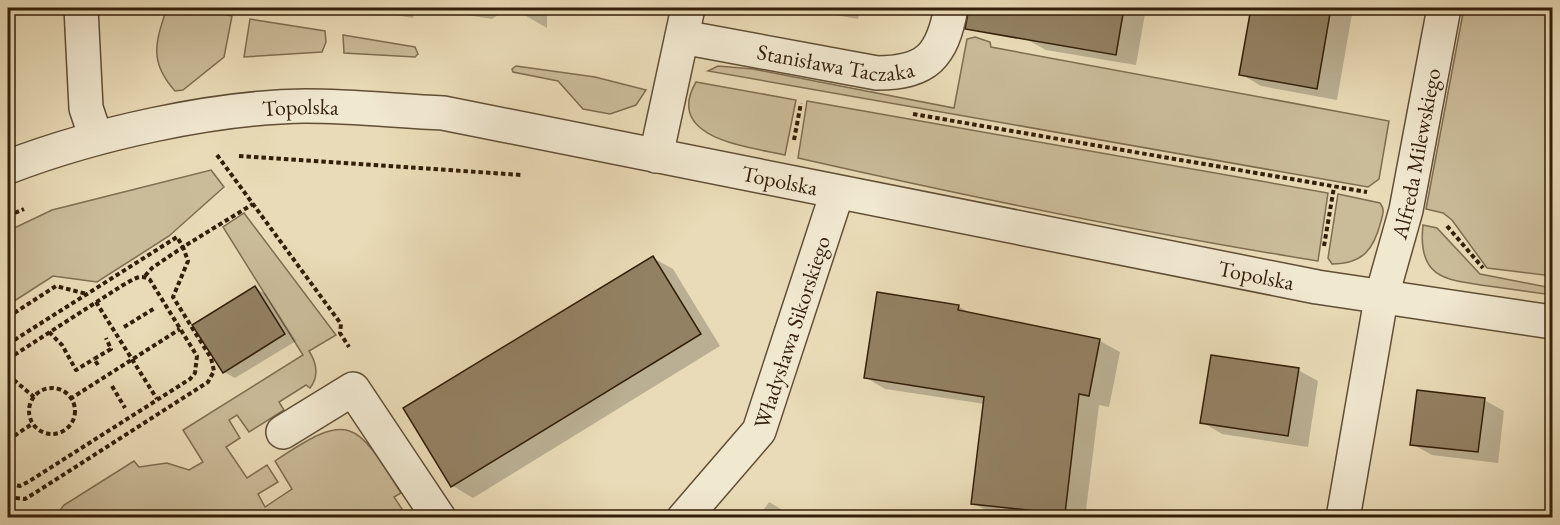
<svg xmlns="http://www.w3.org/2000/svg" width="1560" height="525" font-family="'EB Garamond',serif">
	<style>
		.green { fill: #cabb99; stroke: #7e6d50; stroke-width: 1.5 }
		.shadow { fill: #0003 }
		.building { fill: #928163; stroke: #331f08; stroke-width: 1.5 }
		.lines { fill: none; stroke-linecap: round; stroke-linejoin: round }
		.minor-casing { stroke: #604e34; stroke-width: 36 }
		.path { stroke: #331f08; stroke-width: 4; stroke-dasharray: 4.5 3; stroke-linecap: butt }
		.minor { stroke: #f1e8d0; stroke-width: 33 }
		.labels { text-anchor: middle; stroke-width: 5; stroke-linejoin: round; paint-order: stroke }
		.street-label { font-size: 22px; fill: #331f08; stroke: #f1e8d0 }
	</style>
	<rect width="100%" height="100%" fill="#e9dbb7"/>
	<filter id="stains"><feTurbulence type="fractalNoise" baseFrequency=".00333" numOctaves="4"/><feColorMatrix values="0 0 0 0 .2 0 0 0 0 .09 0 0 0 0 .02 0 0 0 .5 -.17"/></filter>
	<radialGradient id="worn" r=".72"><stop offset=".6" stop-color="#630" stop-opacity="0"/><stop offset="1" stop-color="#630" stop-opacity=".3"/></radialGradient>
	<g class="green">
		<path d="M167,8L202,10L232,16L224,57L183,90L175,91C149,62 155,43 167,8Z"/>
		<polygon points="1464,8 1552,8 1552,276 1487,268 1452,220 1443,213 1426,209"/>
		<polygon points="250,19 325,31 326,42 322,52 244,57"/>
		<polygon points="343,35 415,47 418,54 415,57 344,53"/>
		<polygon points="975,37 990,42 991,47 1389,121 1379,179 1368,187 708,71 718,66 753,69 954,108 967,39"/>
		<polygon points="516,66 595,77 646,90 636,105 610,114 583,109 558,81 513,72 512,69"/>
		<path d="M696,82L796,100L785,155C750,147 663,139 696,82Z"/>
		<path d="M807,101L1328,193L1318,261C1143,233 970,197 798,158Z"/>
		<polygon points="211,170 224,187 169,236 97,282 53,276 8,305 8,231 52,210"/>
		<path d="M1338,194L1380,203C1385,209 1383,214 1381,221C1374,249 1363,264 1332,264L1328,258Z"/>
		<path d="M244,213L336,335L309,351C317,363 319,377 310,388L306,385L279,402L284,410L249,432L237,415L229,420L240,438L226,447L247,478L267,465L278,482L258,494L265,507L292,489L275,461C350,410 356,421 401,493L394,497L404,512L395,518H54L64,505L134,461L139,467L167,463L189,470L203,462L183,430L303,355L223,227Z"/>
		<path d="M1423,225L1437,228L1480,274L1552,288V295C1531,292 1510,289 1488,286C1445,280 1417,278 1423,225Z"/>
	</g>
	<g class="shadow">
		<polygon points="355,8 509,8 492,19 429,9 427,15 414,13 413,18"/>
		<polygon points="513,8 547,8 547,28 521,13"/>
		<polygon points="794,8 860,8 858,19"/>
		<polygon points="1031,8 1146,8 1136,65 1046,50 1026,39"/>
		<polygon points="1253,8 1353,8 1337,100 1261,86 1241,74"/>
		<polygon points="653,258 673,269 720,346 473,498 453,486"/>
		<polygon points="255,288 266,294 296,341 235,378 224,372"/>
		<polygon points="958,306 973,315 1100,341 1120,352 1109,407 1099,405 1085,518 1019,518 993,514 973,503 985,404 885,389 865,377"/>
		<polygon points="1298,370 1318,381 1308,447 1222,434 1202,422"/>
		<polygon points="1484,400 1504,411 1498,463 1432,455 1412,444"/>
		<polygon points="769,502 789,514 794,518 758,518"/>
	</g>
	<g class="building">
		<polygon points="969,8 1124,8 1116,55 965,29"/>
		<polygon points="1251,8 1331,8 1317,89 1239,75"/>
		<polygon points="653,256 701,334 451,487 403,408"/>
		<polygon points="255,286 285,334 223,373 192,325"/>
		<polygon points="877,292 959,305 958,310 1100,339 1089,396 1079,394 1065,514 971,504 984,397 864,378"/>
		<polygon points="1211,355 1299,368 1288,436 1200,423"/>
		<polygon points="1417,390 1485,398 1478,452 1410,445"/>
	</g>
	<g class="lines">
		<defs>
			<g id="minor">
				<polyline points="81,8 86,108 96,138"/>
				<path id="s1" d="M682,37L877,73C927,73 942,56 951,8"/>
				<polyline points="656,156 688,8"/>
				<path id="s2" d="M8,167C94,134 214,107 306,106C352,106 398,111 443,113L1317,287L1552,322"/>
				<polyline points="283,432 353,389 439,518"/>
				<path id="s3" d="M684,518L759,431L837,193"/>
				<path id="s4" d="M1343,518L1381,299L1406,210L1444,8"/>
			</g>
		</defs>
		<use href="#minor" class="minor-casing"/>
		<g class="path">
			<polyline points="913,114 1367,192"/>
			<polyline points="794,140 801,103"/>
			<polyline points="217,155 341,324 340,333 349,347"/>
			<polyline points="239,156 522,175"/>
			<polyline points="8,216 24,209"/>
			<polyline points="1447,226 1483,268"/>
			<polyline points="1324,246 1334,187"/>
			<polyline points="96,302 157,399"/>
			<polyline points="8,317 56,286 87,294"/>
			<polyline points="124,327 155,308"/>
			<polyline points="49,332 62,345 76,370 94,359"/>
			<polyline points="8,344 177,237 183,247 152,268 145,276"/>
			<path d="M8,359L123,285C133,280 140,273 150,280L197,356L195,373L190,379L28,482L20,486L8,483"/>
			<polyline points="98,365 94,359 111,349 106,338"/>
			<polyline points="8,375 34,397"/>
			<polyline points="112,386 125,408"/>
			<circle cx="52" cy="411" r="23"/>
			<polyline points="70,399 180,329"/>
			<polyline points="8,440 32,424"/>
			<polyline points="8,497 25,499 38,491 208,382 214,371 211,358 173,297 188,261 183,247 253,204"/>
		</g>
		<use href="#minor" class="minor"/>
	</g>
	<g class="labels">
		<g class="street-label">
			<text dy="8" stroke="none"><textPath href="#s1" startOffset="156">Stanisława Taczaka</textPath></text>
			<text dy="8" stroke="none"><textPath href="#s2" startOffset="300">Topolska</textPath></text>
			<text dy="8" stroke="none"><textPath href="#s4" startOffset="372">Alfreda Milewskiego</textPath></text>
			<text dy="8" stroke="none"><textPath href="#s2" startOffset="786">Topolska</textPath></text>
			<text dy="8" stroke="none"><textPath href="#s2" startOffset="1272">Topolska</textPath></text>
			<text dy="8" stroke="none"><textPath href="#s3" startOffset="219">Władysława Sikorskiego</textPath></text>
		</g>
	</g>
	<rect width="1560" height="525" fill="none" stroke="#e9dbb7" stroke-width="30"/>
	<rect x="9" y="9" width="1542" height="507" fill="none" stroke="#331f08" stroke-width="3"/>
	<rect x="15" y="15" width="1530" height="495" fill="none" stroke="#331f08" stroke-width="1.5"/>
	<rect width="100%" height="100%" filter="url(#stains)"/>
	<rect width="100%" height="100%" fill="url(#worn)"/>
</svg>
